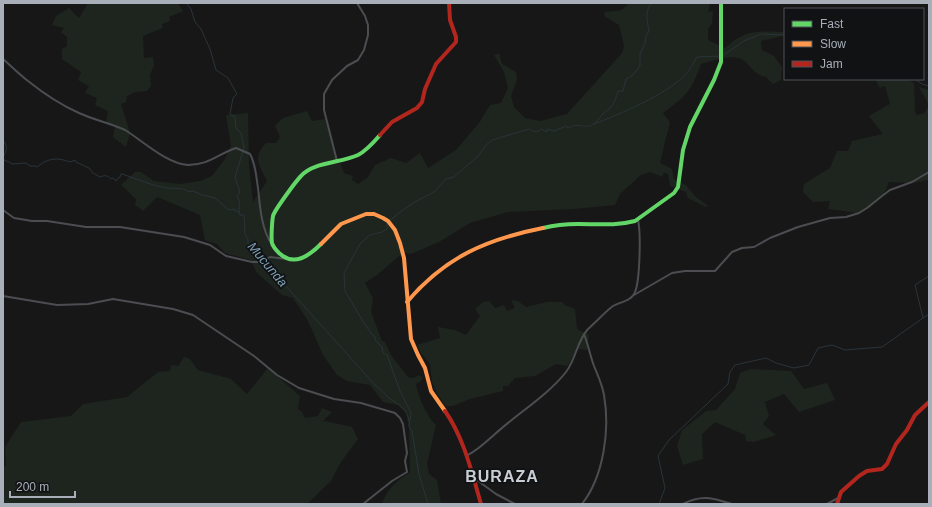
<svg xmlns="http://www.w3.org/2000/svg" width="932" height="507" font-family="Arial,sans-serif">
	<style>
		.green { fill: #1d251e }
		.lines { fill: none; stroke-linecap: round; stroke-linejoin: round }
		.stream { stroke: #2a343a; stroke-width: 1 }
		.street { stroke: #4b4d51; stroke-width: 2 }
		.fast { stroke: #63d668; stroke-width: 4 }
		.slow { stroke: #ff974d; stroke-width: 4 }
		.jam { stroke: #b3261e; stroke-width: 4 }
		.labels { text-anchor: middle; stroke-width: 3.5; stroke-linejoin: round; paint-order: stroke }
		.water-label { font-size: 13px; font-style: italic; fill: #7ea1b5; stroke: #111214 }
		.district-label { font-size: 16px; font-weight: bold; letter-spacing: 1px; fill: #c9ced5; stroke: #111214 }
	</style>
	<rect width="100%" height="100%" fill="#171718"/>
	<g class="green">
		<polygon points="85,3 178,3 183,11 169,17 170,21 162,24 163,28 143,36 144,58 153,57 154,65 150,75 151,86 147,91 135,92 127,96 126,102 121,104 130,133 126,147 113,137 115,126 106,123 108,111 95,105 97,98 85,93 89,86 78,80 81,72 62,59 62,49 67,46 67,37 61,32 64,28 52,25 56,16 69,8 79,18 87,5"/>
		<path d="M629,3H710L708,12L713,11L712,24L708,29V40L725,48C745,29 758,31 784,32L783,36L761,41L762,50L774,56L782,67L781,80L773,84L766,77C754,76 750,63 741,59C729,54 713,61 701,64C691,92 686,96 663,113L670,122L660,163L672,169L674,179L686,185L696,197L708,206L706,207L688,198L686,192L670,186L668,174L664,173L662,177L650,172L641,175L620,194L615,205L574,209L508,212L470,223L439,242L411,254L406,253L398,257L377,275L365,283L373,298L371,312L382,341L385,342L391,355L408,377L414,378L419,375L422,377L421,381L416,384C418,396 427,417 436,425L427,464L429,474L437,480L441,504H382C387,488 397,481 410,472L409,429L406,413L398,405L383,402L370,385L347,381L337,375L323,355L308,321L293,298L282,295L256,272L251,260L225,253L217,244L205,240L200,215L157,197L143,211L135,205L136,199L121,185L135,172H141L154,181L180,184L200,181L212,176L225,159L231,146L226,115L248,113L249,164L253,202L267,181C259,164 252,158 266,143H276L280,137L275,126L283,118L307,111L312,121L325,119L337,160L341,165L344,173L353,176L352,180L358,184L367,178L375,165L391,158L406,163L420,153L428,168L456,150L479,123L490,105L501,103L508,88L504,72L494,55L499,53L502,64L516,72L517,80L511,96L514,107L525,118L540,121L567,114L622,53L624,46L619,25L604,16L605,12L622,10Z"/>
		<polygon points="875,79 908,79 914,83 915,112 917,115 925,113 929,105 919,87 929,90 929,181 927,180 913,183 889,182 883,196 869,208 858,213 828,209 830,201 813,202 803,192 804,184 830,168 837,151 848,151 852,141 883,134 869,116 890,104 885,86 880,88"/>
		<polygon points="511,300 518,301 526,307 547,302 562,302 565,305 575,309 577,329 589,335 587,350 577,349 568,366 556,364 535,376 515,378 508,386 503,386 503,391 470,399 453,406 445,406 436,391 432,382 430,364 421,353 417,345 440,338 438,327 455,330 466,335 480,316 475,309 483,302 489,301 495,308 504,305 507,311 515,308"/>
		<polygon points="184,357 190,359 198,370 231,379 247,394 268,368 300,396 298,409 302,412 305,418 318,416 322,408 332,412 322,422 325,421 352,427 358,439 341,462 331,481 307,504 3,504 3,467 6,465 5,447 21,422 71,416 83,404 127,397 158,372 170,371 171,365 178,366"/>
		<polygon points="750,369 791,371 804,389 827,383 835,400 799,412 784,394 765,402 769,416 763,424 776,435 754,442 746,441 745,435 715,422 702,434 703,459 683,465 677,446 682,430 706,411 716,410 735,389 740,373"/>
	</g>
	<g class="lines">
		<g class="stream">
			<path d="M186,3L191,9L195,22L201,29L210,49L216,70L228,78L237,94L233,98L230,114L235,117L236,128L241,133L244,148L235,177L240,192L237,196C242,203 237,208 240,215H244L245,234L248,239V244L375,385C380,389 385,394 389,398C399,405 407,408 409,421"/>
			<polyline points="915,79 922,84 929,86"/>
			<path d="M594,124C622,113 664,96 685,75C690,70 693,63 697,57L722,56L744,41L761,34L785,35"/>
			<path d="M3,140C8,146 7,151 3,157L4,160L9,162L12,164L26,163L30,166H35L37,167C48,158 57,157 70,162L75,160L76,162L89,168L93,173L100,177C105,175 107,175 111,179L113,178L116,181L117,179L120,177L121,174H122C137,179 152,186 168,188C175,189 183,187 189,192L193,191L202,195L215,198L229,210L235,209V211L239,212"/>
			<polyline points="923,318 929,314"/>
			<path d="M409,426L411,413L400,391L387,355L383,353L382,347L375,340V337L371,333L364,323L345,291L344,273L360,244L370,235L382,232L387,229V223L400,212L413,203L434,192L446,179L454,177L478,156L486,145L492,140L529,129C533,132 537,133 541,129L547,132V129L554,131L566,126L568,128C575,123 582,127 589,126C596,125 600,116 605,112C607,110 609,110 610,108C613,105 617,96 618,91H623L626,79L632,76L640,66V54L645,43L646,36L649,31C647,21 645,11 651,3"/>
			<polyline points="409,426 412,431 419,474 428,504"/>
			<polyline points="659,504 665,488 658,456 669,440 728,384 730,372 735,365 766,358 776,363 794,368 809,365 818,348 832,345 845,350 882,347 923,318 915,285 929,276"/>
		</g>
		<g class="street">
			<path d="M3,59C11,66 19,74 28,81C43,93 61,105 79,113C94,120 110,123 125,130C143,141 167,164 188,165C209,165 218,154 236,148L250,154C256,165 256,176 258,188C260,206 261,227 271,243"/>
			<polyline points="337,161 324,110 324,94 332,80 347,66 358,60 364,50 368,35 368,25 365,16 357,3"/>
			<polyline points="3,210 14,218 32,221 47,221 86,227 120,227 184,237 210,245 226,256 252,262 261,262 270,257 287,259"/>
			<polyline points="634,295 672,273 685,271 715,271 732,252 742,248 754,247 770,238 798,227 830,218 846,217 859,213 867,208 882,196 890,190 912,182 929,172"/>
			<polyline points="3,296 57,305 88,304 113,299 173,309 193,315 254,356 277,375 299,388 334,399 361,403 395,413 400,418 403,424 407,453 405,461 407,472 392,481 363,504"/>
			<path d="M466,456C477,451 486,442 495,434C518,413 547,396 566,372C576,359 577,341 588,329C594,324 607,310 613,306C620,302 632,301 635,292C640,280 641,233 638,220"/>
			<polyline points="474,478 496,494 515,504"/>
			<path d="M582,504C604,476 610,429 604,395C602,384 598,376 594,366C590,355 588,344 584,334"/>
			<path d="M683,504C702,494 713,498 732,504"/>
			<polyline points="827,504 838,498"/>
		</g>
		<g class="fast">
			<path d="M543,228C555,225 567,224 578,224C598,224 616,226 635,221L674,193L678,187L683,150L690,127L714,80L721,62V3"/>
			<path d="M321,244C309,256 294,267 279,253C277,251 273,247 272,243C271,238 272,222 273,216C274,211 296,181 301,176C313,162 341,163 358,155C366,151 374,142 380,135"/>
		</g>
		<g class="slow">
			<polyline points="321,244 341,224 366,214 374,214 383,218 388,221 395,230 400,243 404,258 411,339 418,355 425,368 431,391 445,411"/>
			<path d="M407,302C445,257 487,239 543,228"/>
		</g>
		<g class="jam">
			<polyline points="380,135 392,122 417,108 422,102 425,89 436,64 456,42 456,37 450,20 449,3"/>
			<path d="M445,411C464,438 472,473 481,504"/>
			<polyline points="837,504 841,492 859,476 867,471 882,469 887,464 896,444 907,430 915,415 929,402"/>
		</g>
	</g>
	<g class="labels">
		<g class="water-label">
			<text transform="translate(268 264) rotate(50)" y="5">Mucunda</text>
		</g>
		<g class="district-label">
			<text x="502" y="482">BURAZA</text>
		</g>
	</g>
	<rect width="932" height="507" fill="none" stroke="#a8afb9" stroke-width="8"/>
	<rect x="784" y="8" width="140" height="72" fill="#111214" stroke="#4d5156"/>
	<rect x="792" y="21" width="20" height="6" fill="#63d668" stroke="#4d5156"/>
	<text x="820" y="28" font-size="12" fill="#a8afb9">Fast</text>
	<rect x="792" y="41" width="20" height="6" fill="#ff974d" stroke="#4d5156"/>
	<text x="820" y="48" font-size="12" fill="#a8afb9">Slow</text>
	<rect x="792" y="61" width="20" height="6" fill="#b3261e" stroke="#4d5156"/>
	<text x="820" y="68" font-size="12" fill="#a8afb9">Jam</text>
	<path d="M10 491v6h65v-6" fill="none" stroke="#a8afb9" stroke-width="2"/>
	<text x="16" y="491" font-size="12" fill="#a8afb9" stroke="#111214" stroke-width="3" paint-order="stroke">200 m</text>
</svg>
